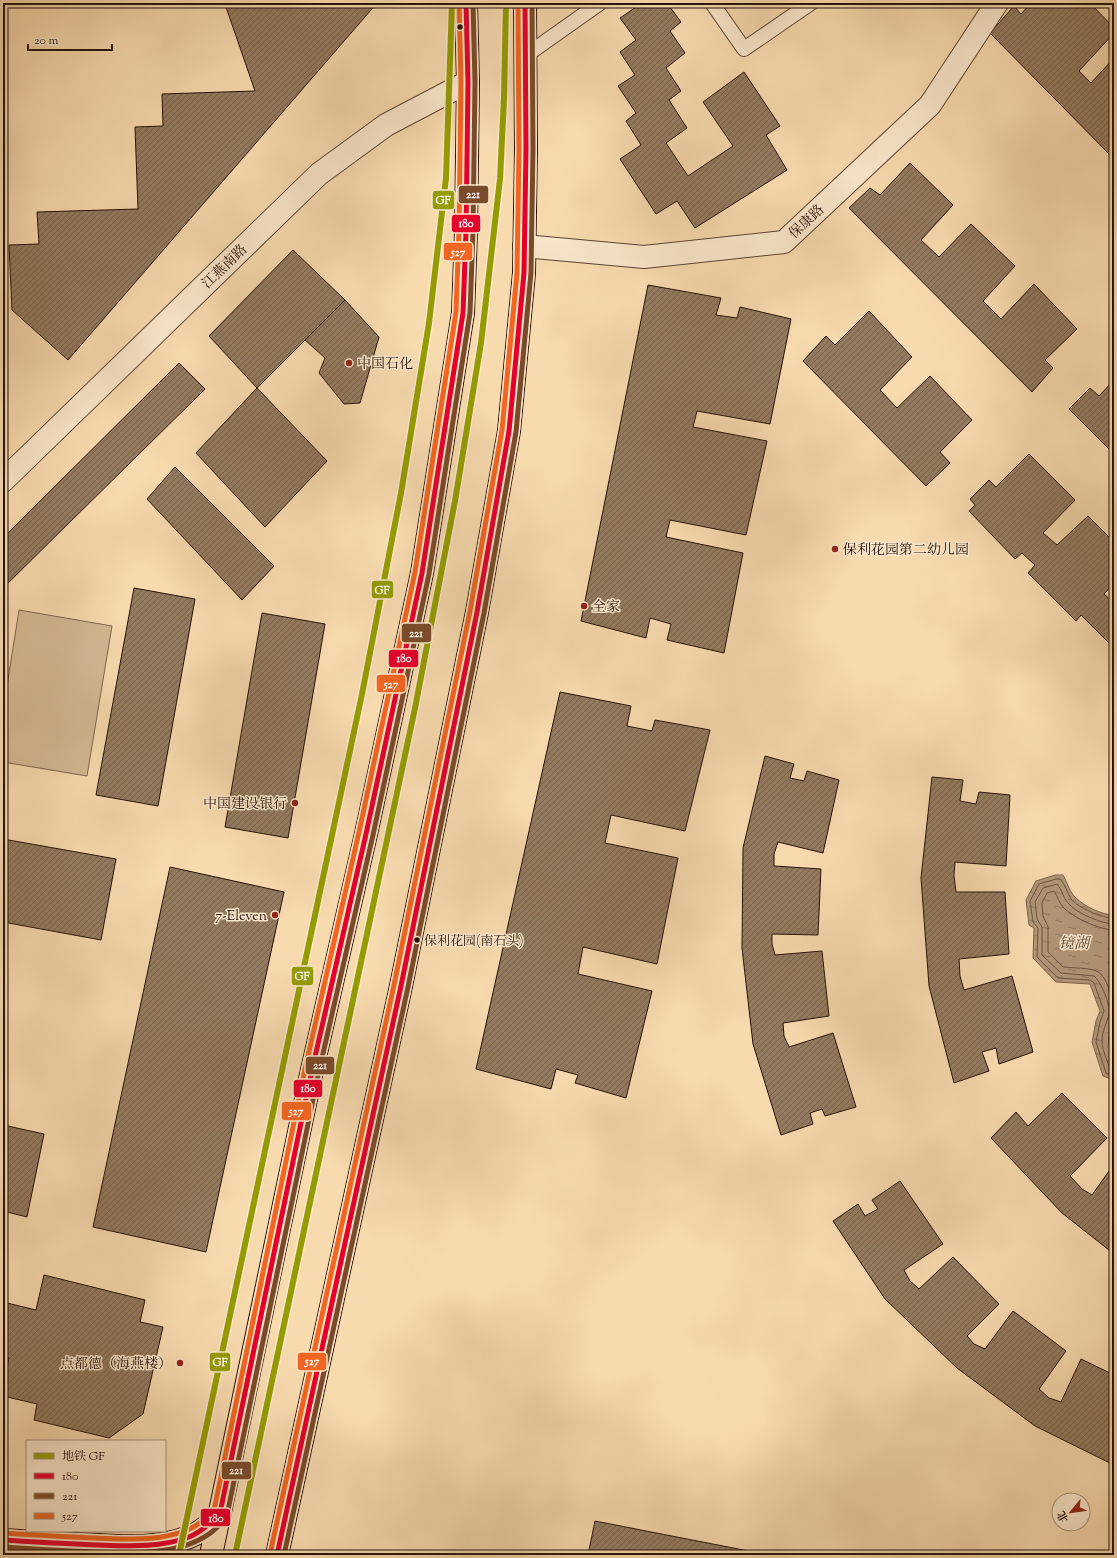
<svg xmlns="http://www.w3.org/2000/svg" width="1117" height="1558" font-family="'Sorts Mill Goudy','Noto Serif SC',serif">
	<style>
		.pitch { fill: #d4b893; stroke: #7d644e }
		.water { fill: url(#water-ripples); stroke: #79614b }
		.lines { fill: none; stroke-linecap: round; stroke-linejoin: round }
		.shore { stroke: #6c5440; stroke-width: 1 }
		.building { fill: url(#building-hatch); stroke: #261109 }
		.service-casing { stroke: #5a4332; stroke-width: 16 }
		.minor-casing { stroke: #5a4332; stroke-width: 24 }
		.primary-casing { stroke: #261109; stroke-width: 24 }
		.service { stroke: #fae7cb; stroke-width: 14 }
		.minor { stroke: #fae7cb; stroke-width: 22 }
		.primary { stroke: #f8daaf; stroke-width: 22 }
		.bus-1-casing { stroke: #fae7cb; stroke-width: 8 }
		.bus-2-casing { stroke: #fae7cb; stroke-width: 8 }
		.bus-3-casing { stroke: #fae7cb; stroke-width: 8 }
		.bus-1 { stroke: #e4002b; stroke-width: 5 }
		.bus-2 { stroke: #7a4b2a; stroke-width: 5 }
		.bus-3 { stroke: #f26522; stroke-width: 5 }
		.metro-1-casing { stroke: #fae7cb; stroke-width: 9 }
		.metro-1 { stroke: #959b03; stroke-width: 6 }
		.bus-dot { fill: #261109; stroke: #fae7cb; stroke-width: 1.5 }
		.poi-dot { fill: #8f2418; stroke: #fae7cb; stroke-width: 1.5 }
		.labels { text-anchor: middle; stroke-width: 3; stroke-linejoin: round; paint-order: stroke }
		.bus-label { font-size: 13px; fill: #261109; stroke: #fae7cb; text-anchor: start }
		.street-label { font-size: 14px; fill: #261109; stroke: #fae7cb }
		.poi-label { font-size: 14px; fill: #261109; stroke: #fae7cb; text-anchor: start }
		.water-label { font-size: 15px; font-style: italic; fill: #5e4635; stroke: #fae7cb }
		.line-badge { stroke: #fae7cb; stroke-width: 1.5 }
		.badge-label { font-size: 11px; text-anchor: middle; font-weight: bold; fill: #fff }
	</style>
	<defs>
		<pattern id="water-ripples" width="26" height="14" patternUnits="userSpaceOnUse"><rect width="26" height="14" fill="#b19677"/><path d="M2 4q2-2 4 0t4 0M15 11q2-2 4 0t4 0" fill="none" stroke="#907960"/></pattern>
		<pattern id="building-hatch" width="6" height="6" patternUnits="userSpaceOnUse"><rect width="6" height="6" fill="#937a5f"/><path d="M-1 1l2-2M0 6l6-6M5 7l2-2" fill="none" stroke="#78634d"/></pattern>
	</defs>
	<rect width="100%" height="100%" fill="#f8daaf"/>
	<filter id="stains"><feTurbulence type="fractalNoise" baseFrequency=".005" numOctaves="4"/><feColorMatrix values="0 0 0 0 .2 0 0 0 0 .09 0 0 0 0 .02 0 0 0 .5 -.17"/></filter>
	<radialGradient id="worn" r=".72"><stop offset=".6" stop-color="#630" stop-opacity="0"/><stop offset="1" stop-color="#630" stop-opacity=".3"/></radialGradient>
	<polygon class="pitch" points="19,610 112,626 87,776 3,762 3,711"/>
	<path class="water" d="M1055,875H1063C1067,882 1070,893 1076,898C1084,906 1102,915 1114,915V1080L1103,1076L1092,1042L1096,1021L1100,1011L1090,984L1056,982L1033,958L1034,928L1029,925L1026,900L1036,881Z"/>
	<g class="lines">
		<g class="shore">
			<path d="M1114,918C1103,919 1077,907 1071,899C1067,892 1065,884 1060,879H1056L1039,884L1030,901L1033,922L1038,928L1037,957L1058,978L1090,980L1094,983L1104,1011L1100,1022L1096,1042L1106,1073L1114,1076"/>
			<path d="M1114,924C1102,924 1076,913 1068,903C1063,898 1062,889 1057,884L1043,888L1035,902L1037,919L1042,927V955L1061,973L1094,976C1101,981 1111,1006 1109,1014C1107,1023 1102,1031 1102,1041C1102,1050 1107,1060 1110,1069L1114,1071"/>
			<path d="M1114,930C1100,930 1073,918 1063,907C1059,903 1058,896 1054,891L1047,893L1042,903L1043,916L1048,927V952L1063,967C1101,970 1102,965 1114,1004"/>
			<path d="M1114,1018C1106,1037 1108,1044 1114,1062"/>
		</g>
	</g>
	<g class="building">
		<polygon points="238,3 377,3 68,360 12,310 9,245 39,244 37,212 138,209 135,127 163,126 162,94 255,91 226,7"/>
		<polygon points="642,3 667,3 681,22 670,31 685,53 666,68 681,91 669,100 687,128 666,143 688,176 733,146 703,102 744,72 780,126 766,135 787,170 695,228 677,201 656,214 620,159 641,145 626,121 636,113 618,86 635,75 620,52 636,40 620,18"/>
		<polygon points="1031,3 1090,3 1114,28 1114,33 1079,71 1091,83 1114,58 1114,159 990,33 1014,6 1021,14"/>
		<polygon points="910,163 953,205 921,240 939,257 971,224 1015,266 983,301 1001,319 1034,284 1077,329 1045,360 1053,368 1032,392 849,208 870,188 880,195"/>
		<polygon points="293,250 345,300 257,388 209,336"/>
		<polygon points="648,285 721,298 716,315 737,318 740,307 791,319 770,424 697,411 693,427 767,441 746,535 670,520 666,537 743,553 724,653 667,640 671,624 650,618 646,638 581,621"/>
		<polygon points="345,300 379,337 360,403 344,404 319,373 325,358 305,340"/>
		<polygon points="869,311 912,357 880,390 897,408 930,376 972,420 940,452 950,463 926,486 803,361 826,336 835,345"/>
		<polygon points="179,363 205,389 3,588 3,538"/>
		<polygon points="1114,380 1114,454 1069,409 1090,388 1099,396"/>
		<polygon points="257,388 327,461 265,527 196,453"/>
		<polygon points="1029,454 1075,500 1043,533 1057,545 1088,516 1114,542 1114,583 1104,594 1114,603 1114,648 1081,615 1076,621 1028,573 1035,565 1022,553 1015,559 969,511 975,505 970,499 989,480 996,487"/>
		<polygon points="175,467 274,566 242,600 147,499"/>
		<polygon points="134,588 195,599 158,806 96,795"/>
		<polygon points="262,613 325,624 288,838 225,827"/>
		<polygon points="560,692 631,706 627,726 652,731 655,720 710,730 685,831 611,815 605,843 678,858 657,964 583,947 578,974 652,991 626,1098 575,1083 578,1075 556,1069 551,1089 476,1069"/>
		<polygon points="765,756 794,764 790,778 804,781 807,771 839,780 823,853 778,842 774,854 774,866 821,869 818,935 772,934 772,944 775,955 822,951 829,1016 783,1023 784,1036 789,1047 833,1033 856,1107 825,1116 822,1109 810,1113 813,1124 781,1135 753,1044 742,948 743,848"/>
		<polygon points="932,777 963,780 960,801 976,804 979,792 1010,795 1006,866 955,862 954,876 956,892 1005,892 1009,954 959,959 960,976 964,990 1012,976 1033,1052 999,1064 996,1048 982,1052 989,1071 954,1083 929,986 921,878"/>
		<polygon points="3,839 116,859 101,940 3,922"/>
		<polygon points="170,867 284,892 206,1252 93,1227"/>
		<polygon points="1062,1093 1107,1138 1070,1176 1082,1189 1092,1195 1114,1164 1114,1254 1062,1213 991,1138 1016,1112 1028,1126"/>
		<polygon points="3,1125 44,1134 27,1217 3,1211"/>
		<polygon points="900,1181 943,1244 904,1270 910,1281 919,1289 953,1257 999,1304 967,1336 974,1344 985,1349 1013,1311 1066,1351 1039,1389 1049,1398 1061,1402 1081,1359 1114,1375 1114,1465 1035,1426 957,1368 885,1299 833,1221 858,1204 865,1216 878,1209 872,1200"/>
		<polygon points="44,1275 145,1300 140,1322 163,1327 143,1414 109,1438 34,1420 37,1404 3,1396 3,1384 9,1358 3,1357 3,1302 36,1310"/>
		<polygon points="595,1521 769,1555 588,1555"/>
	</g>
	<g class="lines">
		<defs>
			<g id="service">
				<polyline points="712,3 744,49 811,3"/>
				<polyline points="525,56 600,3"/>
			</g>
			<g id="minor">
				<polyline points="524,246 644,257 784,242 930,105 997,3"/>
				<polyline points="3,481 319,174 386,125 468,82"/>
			</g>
			<g id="primary">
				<path d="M3,1540C35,1542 66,1544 98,1545C128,1547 161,1548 189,1537C202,1532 212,1523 220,1513"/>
				<polyline points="211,1555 312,1070 366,834 422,573 463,313 466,232 468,82 466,3"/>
				<polyline points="277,1555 401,986 477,612 509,431 524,273 526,149 525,3"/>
			</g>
		</defs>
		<use href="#service" class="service-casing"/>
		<use href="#minor" class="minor-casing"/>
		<use href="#primary" class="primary-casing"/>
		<use href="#service" class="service"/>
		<use href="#minor" class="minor"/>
		<use href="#primary" class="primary"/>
		<defs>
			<g id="bus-1">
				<path d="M3,1540C35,1542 66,1544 98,1545C128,1546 160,1548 189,1537C201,1532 211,1523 220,1513L312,1070L366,834L422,573L463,313L466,232L468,82L466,3"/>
				<polyline points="277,1555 401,986 477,612 509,431 524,273 526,149 525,3"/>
			</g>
			<g id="bus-2">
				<path d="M3,1547C33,1549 62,1551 92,1552C134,1553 201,1558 227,1515L319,1071L373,835L429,574L470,313L473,232L475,82L473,3"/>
				<polyline points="284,1555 408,987 484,613 516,432 531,273 533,149 532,3"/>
			</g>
			<g id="bus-3">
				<path d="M3,1533C34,1535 65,1537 96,1538C126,1539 158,1542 187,1530C198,1526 206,1518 214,1510L305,1069L359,832L415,572L456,312L459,232L461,82L459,3"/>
				<polyline points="270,1554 394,985 470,611 502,430 517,273 519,149 518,3"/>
			</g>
		</defs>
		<use href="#bus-1" class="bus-1-casing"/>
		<use href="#bus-2" class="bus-2-casing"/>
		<use href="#bus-3" class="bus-3-casing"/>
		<use href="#bus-1" class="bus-1"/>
		<use href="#bus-2" class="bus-2"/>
		<use href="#bus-3" class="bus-3"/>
		<defs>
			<g id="metro-1">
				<polyline points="179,1555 362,694 401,493 429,323 446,178 452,3"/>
				<polyline points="235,1555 415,708 455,501 481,343 500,179 504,98 506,3"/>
			</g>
		</defs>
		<use href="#metro-1" class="metro-1-casing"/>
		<use href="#metro-1" class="metro-1"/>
	</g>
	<g class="bus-dot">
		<circle cx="460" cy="27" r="3.5"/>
		<circle cx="417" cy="940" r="3.5"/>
	</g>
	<g class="poi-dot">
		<circle cx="349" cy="363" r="4"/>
		<circle cx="835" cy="549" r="4"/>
		<circle cx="584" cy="606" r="4"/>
		<circle cx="295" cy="803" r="4"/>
		<circle cx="275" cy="915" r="4"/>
		<circle cx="180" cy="1363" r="4"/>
	</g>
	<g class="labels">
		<g class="bus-label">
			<text x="424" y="945">保利花园(南石头)</text>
		</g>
		<g class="street-label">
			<text transform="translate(806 221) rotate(-43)" y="5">保康路</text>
			<text transform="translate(224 266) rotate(-44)" y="5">江燕南路</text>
		</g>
		<g class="poi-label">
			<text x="357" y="368">中国石化</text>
			<text x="843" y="554">保利花园第二幼儿园</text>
			<text x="592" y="611">全家</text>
			<text x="287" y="808" text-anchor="end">中国建设银行</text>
			<text x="267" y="920" text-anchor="end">7-Eleven</text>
			<text x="172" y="1368" text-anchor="end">点都德（海燕楼）</text>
		</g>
		<g class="water-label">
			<text x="1074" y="948">镜湖</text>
		</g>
	</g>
	<g class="line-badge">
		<rect x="458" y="185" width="31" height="19" rx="4" fill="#7a4b2a"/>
		<rect x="432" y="190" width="23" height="20" rx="4" fill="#959b03"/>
		<rect x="451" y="214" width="30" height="19" rx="4" fill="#e4002b"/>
		<rect x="443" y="242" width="30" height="19" rx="4" fill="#f26522"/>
		<rect x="371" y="580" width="23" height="19" rx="4" fill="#959b03"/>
		<rect x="401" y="623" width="31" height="20" rx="4" fill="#7a4b2a"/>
		<rect x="388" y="649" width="31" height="19" rx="4" fill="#e4002b"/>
		<rect x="376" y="674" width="30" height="19" rx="4" fill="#f26522"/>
		<rect x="291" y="966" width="23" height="20" rx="4" fill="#959b03"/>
		<rect x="305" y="1056" width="30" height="19" rx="4" fill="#7a4b2a"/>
		<rect x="293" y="1079" width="30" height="19" rx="4" fill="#e4002b"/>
		<rect x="281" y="1101" width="31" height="20" rx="4" fill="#f26522"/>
		<rect x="297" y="1352" width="30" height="19" rx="4" fill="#f26522"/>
		<rect x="209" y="1352" width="22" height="20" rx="4" fill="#959b03"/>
		<rect x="221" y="1461" width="31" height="19" rx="4" fill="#7a4b2a"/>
		<rect x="200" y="1508" width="31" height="19" rx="4" fill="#e4002b"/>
	</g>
	<g class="badge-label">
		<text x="473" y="198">221</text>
		<text x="443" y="204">GF</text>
		<text x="466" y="227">180</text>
		<text x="458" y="256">527</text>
		<text x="382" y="594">GF</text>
		<text x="416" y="637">221</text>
		<text x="404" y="662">180</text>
		<text x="391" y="688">527</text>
		<text x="302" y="980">GF</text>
		<text x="320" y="1069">221</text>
		<text x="308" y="1092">180</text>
		<text x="296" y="1115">527</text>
		<text x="312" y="1365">527</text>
		<text x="220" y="1366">GF</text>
		<text x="236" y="1474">221</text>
		<text x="216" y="1522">180</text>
	</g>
	<rect width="1117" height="1558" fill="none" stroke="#f8daaf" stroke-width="16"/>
	<rect x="4" y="4" width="1109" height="1550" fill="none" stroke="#261109" stroke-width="2"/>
	<rect x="8" y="8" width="1101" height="1542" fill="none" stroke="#261109"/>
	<rect x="26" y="1440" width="140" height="92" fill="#fae7cb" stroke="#a5917d"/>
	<rect x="34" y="1453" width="20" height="6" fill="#959b03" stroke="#a5917d"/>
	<text x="62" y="1460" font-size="12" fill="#261109">地铁 GF</text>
	<rect x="34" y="1473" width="20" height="6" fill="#e4002b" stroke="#a5917d"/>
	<text x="62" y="1480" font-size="12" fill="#261109">180</text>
	<rect x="34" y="1493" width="20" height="6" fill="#7a4b2a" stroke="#a5917d"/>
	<text x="62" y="1500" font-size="12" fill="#261109">221</text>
	<rect x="34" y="1513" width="20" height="6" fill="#f26522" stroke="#a5917d"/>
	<text x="62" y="1520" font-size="12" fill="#261109">527</text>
	<g transform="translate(1071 1512) rotate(241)"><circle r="19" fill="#fae7cb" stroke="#a5917d"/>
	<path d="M0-3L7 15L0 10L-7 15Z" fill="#8f2418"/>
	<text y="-6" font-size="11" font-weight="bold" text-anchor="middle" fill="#261109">北</text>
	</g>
	<path d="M28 44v6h84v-6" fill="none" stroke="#261109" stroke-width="2"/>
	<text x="34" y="44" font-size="12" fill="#261109" stroke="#fae7cb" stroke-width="3" paint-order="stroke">20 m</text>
	<rect width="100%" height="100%" filter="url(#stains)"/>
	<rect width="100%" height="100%" fill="url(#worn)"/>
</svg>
